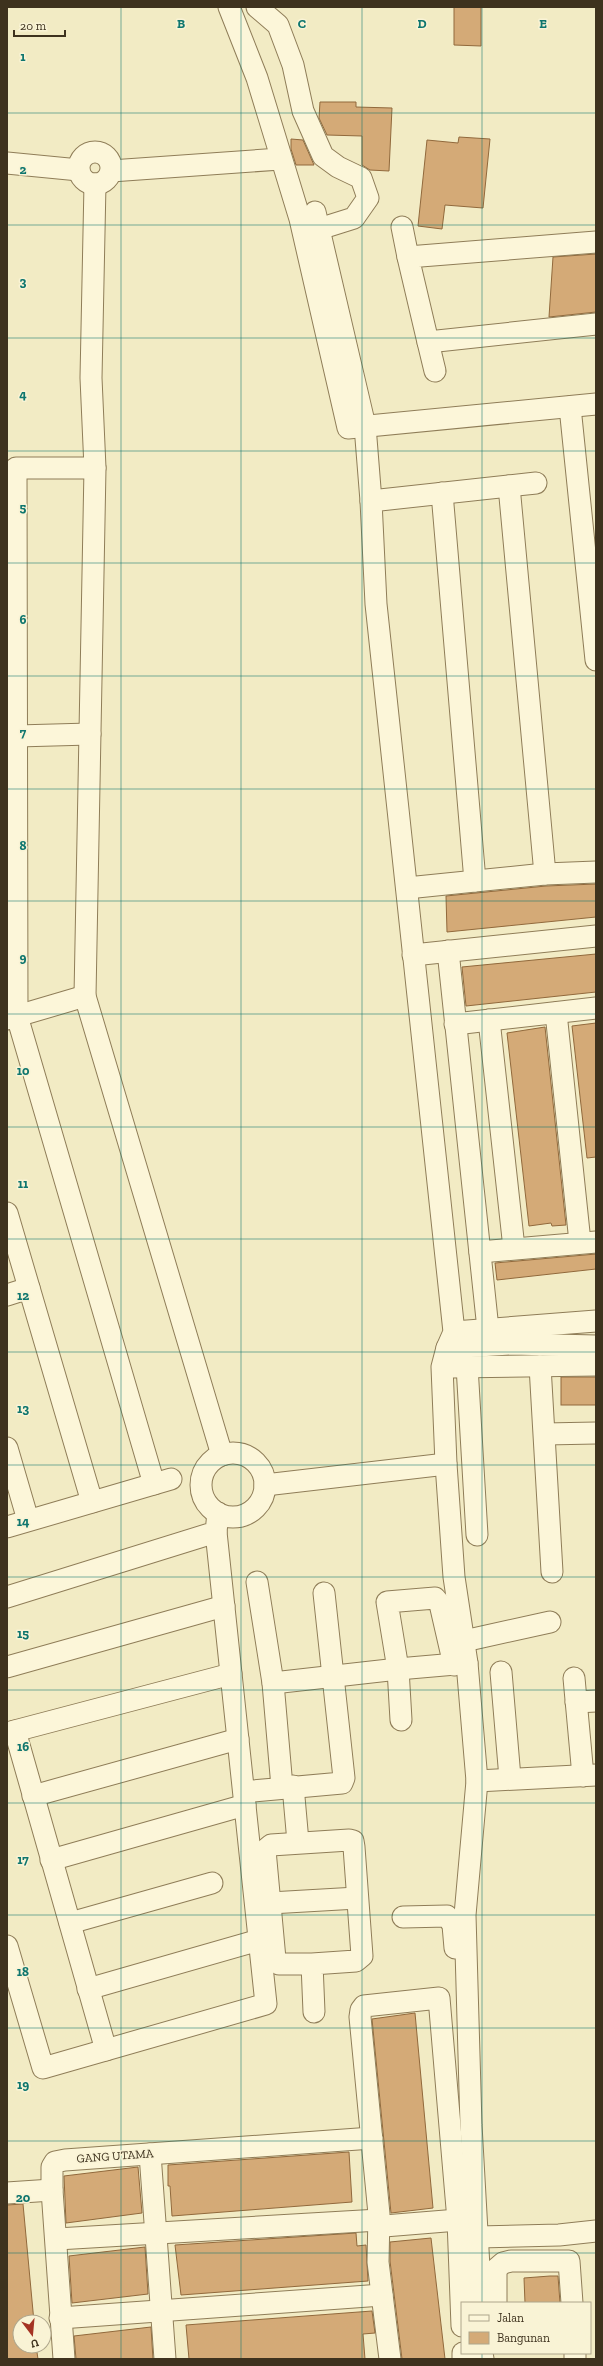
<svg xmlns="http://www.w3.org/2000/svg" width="603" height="2366" font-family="'Zilla Slab',serif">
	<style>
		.building { fill: #d4aa77; stroke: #91693c }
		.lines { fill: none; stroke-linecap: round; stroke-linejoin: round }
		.minor-casing { stroke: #8f7d58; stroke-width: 23 }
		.minor { stroke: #fcf6d9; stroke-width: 21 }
		.grid { fill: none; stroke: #0f766e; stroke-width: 1; stroke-opacity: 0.55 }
		.labels { text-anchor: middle; stroke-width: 3; stroke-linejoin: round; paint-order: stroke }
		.street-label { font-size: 12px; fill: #3e321e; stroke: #f9f3d5 }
		.grid-label { font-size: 13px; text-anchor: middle; font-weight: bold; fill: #0f766e; stroke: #f9f3d5; stroke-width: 3; stroke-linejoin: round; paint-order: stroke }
	</style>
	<rect width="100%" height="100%" fill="#f2ebc4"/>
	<g class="building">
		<polygon points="454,7 481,7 481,46 454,45"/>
		<polygon points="320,102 356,102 356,107 392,108 389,171 370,170 362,165 362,136 327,135 319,118"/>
		<polygon points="459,137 490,139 483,208 445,205 442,229 418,226 427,140 458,143"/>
		<polygon points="291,139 303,140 314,165 296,165 291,149"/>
		<polygon points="596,254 596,312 549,317 553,257"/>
		<polygon points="596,884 596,917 447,932 446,896 546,886"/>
		<polygon points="596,954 596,992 466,1006 462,967"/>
		<polygon points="596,1023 596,1157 587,1158 572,1026"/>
		<polygon points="545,1027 566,1225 552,1226 551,1223 529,1226 507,1033"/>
		<polygon points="596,1254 596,1269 497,1280 495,1263"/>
		<rect x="561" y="1377" width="35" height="28"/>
		<polygon points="415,2013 433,2208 391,2213 372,2019"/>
		<polygon points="349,2152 352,2202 172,2216 170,2186 168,2186 168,2165"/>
		<polygon points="138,2167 142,2213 66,2223 64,2176"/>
		<polygon points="23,2204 34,2322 20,2322 20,2346 36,2346 38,2359 7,2359 7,2205"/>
		<polygon points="356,2233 357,2246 366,2245 368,2281 181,2295 175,2245"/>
		<polygon points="431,2238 445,2359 402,2359 390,2261 390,2242"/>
		<polygon points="145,2247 148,2294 72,2303 69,2256"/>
		<polygon points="550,2276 558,2276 560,2303 525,2303 524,2278"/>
		<polygon points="372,2311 375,2333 363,2334 365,2359 189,2359 186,2325"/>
		<polygon points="151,2327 153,2359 76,2359 74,2336"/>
	</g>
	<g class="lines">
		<defs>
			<g id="minor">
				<polyline points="229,7 257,78 300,219 348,428 596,404"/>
				<polyline points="257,7 278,25 293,65 303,111 323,156 338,167 361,178 368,198 354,218 319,229"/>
				<circle cx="95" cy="168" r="16"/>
				<polyline points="7,163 79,170"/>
				<polyline points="111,171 280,159"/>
				<polyline points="95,184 91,378 95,468 85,996 222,1455"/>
				<polyline points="315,212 365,426 371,501"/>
				<polyline points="402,227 408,257"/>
				<polyline points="596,242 408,257 428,342 596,324"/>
				<polyline points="428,342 435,371"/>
				<polyline points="570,407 596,660"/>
				<polyline points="95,468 16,468 17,1016 154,1484"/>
				<polyline points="509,486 545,874"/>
				<polyline points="442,493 475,881"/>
				<polyline points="17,736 90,734"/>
				<polyline points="407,888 545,874 596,872"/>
				<polyline points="448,951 488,1329"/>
				<polyline points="413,955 596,936"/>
				<polyline points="556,1013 580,1242"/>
				<polyline points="7,1019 85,996"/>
				<polyline points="489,1020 514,1248"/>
				<polyline points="455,1024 596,1008"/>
				<polyline points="7,1213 92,1502"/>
				<polyline points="480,1252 596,1242"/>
				<polyline points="7,1295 29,1288"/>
				<polyline points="454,1332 596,1321"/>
				<polyline points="447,1348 454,1332 376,604 371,501 536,483"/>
				<polyline points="467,1366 477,1535"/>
				<polyline points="540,1366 552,1572"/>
				<polyline points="452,1367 596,1365"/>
				<polyline points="545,1434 596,1433"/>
				<polyline points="7,1448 28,1520"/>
				<circle cx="233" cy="1485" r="32"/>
				<polyline points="265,1485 446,1464"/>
				<polyline points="7,1527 171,1479"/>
				<polyline points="257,1582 273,1683 282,1787"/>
				<polyline points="7,1597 216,1532 218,1513"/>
				<polyline points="464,1641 550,1622"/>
				<polyline points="7,1667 224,1606"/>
				<polyline points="501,1672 510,1778"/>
				<polyline points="574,1678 583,1776"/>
				<polyline points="273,1683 398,1669 467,1663"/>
				<polyline points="576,1702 596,1701"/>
				<polyline points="401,1720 398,1669 387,1602 435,1598 440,1604 454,1665"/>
				<polyline points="15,1731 106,2050"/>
				<polyline points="7,1733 231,1674"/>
				<polyline points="477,1781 596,1775"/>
				<polyline points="293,1786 298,1842"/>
				<polyline points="253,1791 342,1783 344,1778 324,1593"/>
				<polyline points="33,1796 238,1739"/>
				<polyline points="51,1860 245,1805"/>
				<polyline points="270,1903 357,1898"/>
				<polyline points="403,1917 447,1916 453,1925 455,1948"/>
				<polyline points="70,1923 212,1883"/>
				<polyline points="7,1946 43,2068 266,2004 216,1532"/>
				<polyline points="312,1964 356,1961 362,1956 354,1847 353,1841 349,1840 271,1845 265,1850 275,1959 279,1964 312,1964 314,2012"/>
				<polyline points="88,1989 259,1940"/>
				<polyline points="150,2154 165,2359"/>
				<polyline points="7,2193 52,2190"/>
				<polyline points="478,2237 559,2235 596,2231"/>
				<polyline points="57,2239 379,2220 384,2226 458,2220"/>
				<polyline points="481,2303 471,2125 465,1915 477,1781 467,1663 454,1577 446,1464 442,1367 447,1348 511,1344 596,1346"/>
				<polyline points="496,2303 496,2269 503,2263 511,2261 569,2261 572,2303"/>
				<polyline points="60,2318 382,2295"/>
				<polyline points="463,2353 463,2359"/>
				<polyline points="482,2353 483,2359"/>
				<polyline points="575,2353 575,2359"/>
				<polyline points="64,2359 52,2190 52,2167 55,2162 65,2160 372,2138"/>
				<polyline points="390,2359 378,2262 379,2214 360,2017 361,2010 364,2006 439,1998 458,2220 462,2326"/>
			</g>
		</defs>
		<use href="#minor" class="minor-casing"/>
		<use href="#minor" class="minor"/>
	</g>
	<path class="grid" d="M121,7V2359M241,7V2359M362,7V2359M482,7V2303M7,113H596M7,225H596M7,338H596M7,451H596M7,563H596M7,676H596M7,789H596M7,901H596M7,1014H596M7,1127H596M7,1239H596M7,1352H596M7,1465H596M7,1577H596M7,1690H596M7,1803H596M7,1915H596M7,2028H596M7,2141H596M7,2253H596M482,2353V2359"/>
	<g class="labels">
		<g class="street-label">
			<text transform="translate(115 2156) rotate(-4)" y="4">GANG UTAMA</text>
		</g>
	</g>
	<g class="grid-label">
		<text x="181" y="28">B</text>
		<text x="302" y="28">C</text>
		<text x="422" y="28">D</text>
		<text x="543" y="28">E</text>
		<text x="23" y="61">1</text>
		<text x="23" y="174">2</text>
		<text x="23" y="286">3</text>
		<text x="23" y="399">4</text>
		<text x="23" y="512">5</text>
		<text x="23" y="624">6</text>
		<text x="23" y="737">7</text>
		<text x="23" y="850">8</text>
		<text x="23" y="962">9</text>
		<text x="23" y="1075">10</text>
		<text x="23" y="1188">11</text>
		<text x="23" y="1300">12</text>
		<text x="23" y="1413">13</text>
		<text x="23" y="1526">14</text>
		<text x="23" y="1638">15</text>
		<text x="23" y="1751">16</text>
		<text x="23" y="1864">17</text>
		<text x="23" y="1976">18</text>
		<text x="23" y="2089">19</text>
		<text x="23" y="2202">20</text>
	</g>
	<rect width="603" height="2366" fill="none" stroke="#3e321e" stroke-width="16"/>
	<rect x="461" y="2302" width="130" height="52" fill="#f9f3d5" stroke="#aea68c"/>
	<rect x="469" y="2315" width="20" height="6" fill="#fcf6d9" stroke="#aea68c"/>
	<text x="497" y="2322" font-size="12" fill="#3e321e">Jalan</text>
	<rect x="469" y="2332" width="20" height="12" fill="#d4aa77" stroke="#aea68c"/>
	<text x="497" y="2342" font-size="12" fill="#3e321e">Bangunan</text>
	<g transform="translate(32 2334) rotate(164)"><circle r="19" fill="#f9f3d5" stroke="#aea68c"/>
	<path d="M0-3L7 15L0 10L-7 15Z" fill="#a43323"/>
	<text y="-6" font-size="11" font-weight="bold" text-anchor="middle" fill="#3e321e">U</text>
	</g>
	<path d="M14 30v6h51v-6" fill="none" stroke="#3e321e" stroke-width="2"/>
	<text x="20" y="30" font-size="12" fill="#3e321e" stroke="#f9f3d5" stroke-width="3" paint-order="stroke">20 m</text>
</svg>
